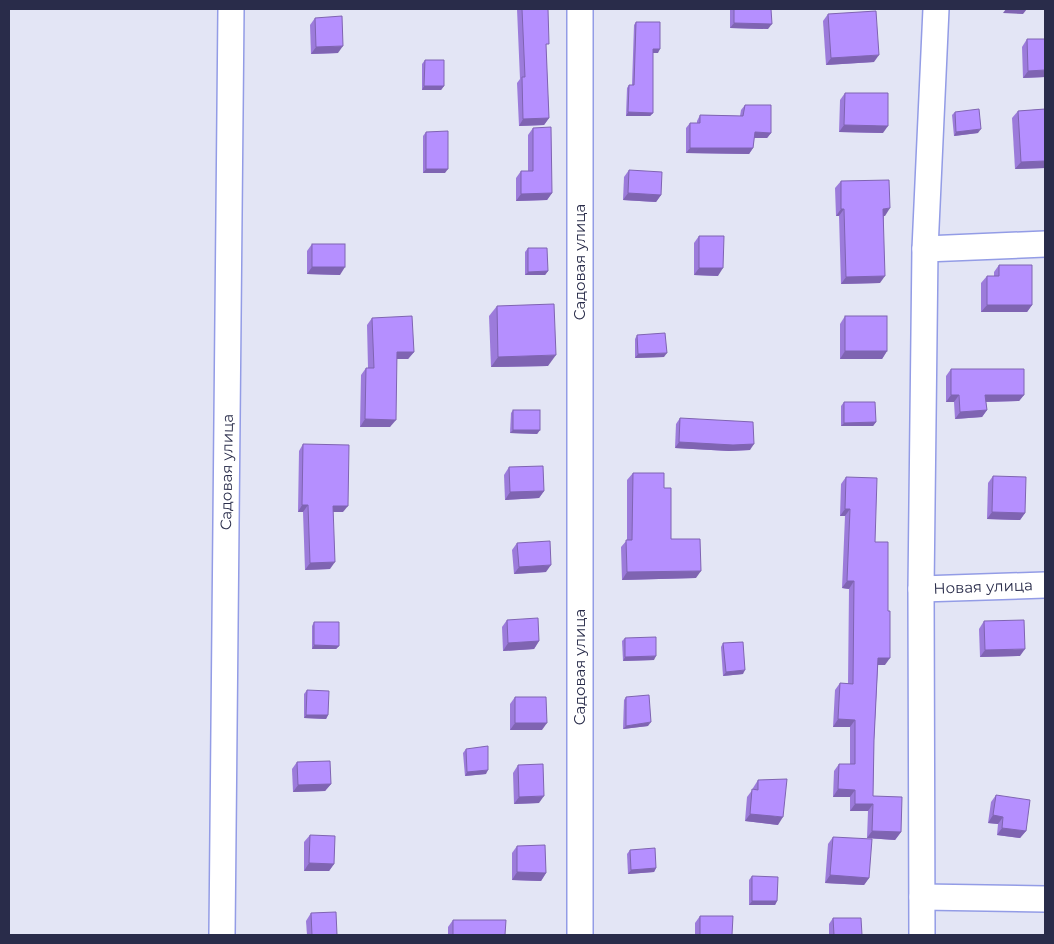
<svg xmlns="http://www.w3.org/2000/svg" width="1054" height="944" font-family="Montserrat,sans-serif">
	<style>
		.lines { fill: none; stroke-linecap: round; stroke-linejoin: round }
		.minor-casing { stroke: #939ce6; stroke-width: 28 }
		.minor { stroke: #fff; stroke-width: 25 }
		.wall { fill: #9c7bdb }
		.shaded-wall { fill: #7f64b2 }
		.building { fill: #b58fff; stroke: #7f64b2 }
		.labels { text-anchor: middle; stroke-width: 5; stroke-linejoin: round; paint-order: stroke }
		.street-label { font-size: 15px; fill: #292c4a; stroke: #fff }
	</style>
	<rect width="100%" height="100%" fill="#e3e5f5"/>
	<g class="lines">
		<defs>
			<g id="minor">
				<polyline points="925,249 1045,244"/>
				<polyline points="921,589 1045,585"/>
				<polyline points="922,897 1045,899"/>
				<polyline points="222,935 231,9"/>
				<polyline points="580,935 580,9"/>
				<polyline points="922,935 921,589 925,249 936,9"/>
			</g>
		</defs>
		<use href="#minor" class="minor-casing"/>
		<use href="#minor" class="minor"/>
	</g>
	<g class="wall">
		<polygon points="517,9 548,9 546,48 549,118 544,125 519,126 517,83 520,79"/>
		<polygon points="730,9 771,9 768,29 730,28"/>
		<polygon points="828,14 874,62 826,65 823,21"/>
		<polygon points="315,18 338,53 311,54 310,25"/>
		<polygon points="636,22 658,53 653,53 653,113 650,116 626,116 627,88 629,85 632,85 634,25"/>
		<polygon points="1027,39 1045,77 1023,78 1022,47"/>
		<polygon points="425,60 444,86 441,90 422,90 422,64"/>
		<polygon points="845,93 883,133 839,132 840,100"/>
		<polygon points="745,105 771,133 767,138 754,138 753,148 749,154 686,153 686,128 690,123 697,123 697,121 700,115 740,116 741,110"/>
		<polygon points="1045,109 1045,168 1015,169 1012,118 1018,111"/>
		<polygon points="955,112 978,133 954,136 952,115"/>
		<polygon points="533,128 552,193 547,200 516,201 516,178 521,171 528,171 528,135"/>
		<polygon points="426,132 445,173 423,173 423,136"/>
		<polygon points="629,170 661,195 656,202 623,200 624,177"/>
		<polygon points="841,181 885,216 884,216 880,283 841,284 839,216 836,216 835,188"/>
		<polygon points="699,236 718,276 694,275 694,243"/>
		<polygon points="312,244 340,275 307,274 307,251"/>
		<polygon points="528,248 548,271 545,275 525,275 525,252"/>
		<polygon points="999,265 1032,305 1027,312 981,312 981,283 987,276 994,276 994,272"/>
		<polygon points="497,306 548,366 491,367 489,316"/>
		<polygon points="845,316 887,351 882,359 840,359 840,324"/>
		<polygon points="372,318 414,352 408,359 397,359 390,427 360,427 361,375 366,368 368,368 367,325"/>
		<polygon points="637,335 664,357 635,358 635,339"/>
		<polygon points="951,369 1024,395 1019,401 986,402 987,410 982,417 955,419 954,402 946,402 946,376"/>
		<polygon points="844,402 876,422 873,426 841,426 841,406"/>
		<polygon points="513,410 540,430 537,434 510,433 511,413"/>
		<polygon points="680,418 750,450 729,451 675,448 676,424"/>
		<polygon points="303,444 343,512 333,512 330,569 305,570 303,512 298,512 299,451"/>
		<polygon points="509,467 544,491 539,498 505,500 504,475"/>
		<polygon points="633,473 664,488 671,539 696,578 622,580 621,547 627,540 627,480"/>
		<polygon points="993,476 1025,513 1020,520 987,519 988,483"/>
		<polygon points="846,477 875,542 885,665 878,665 874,740 873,796 901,832 895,840 867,838 868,811 850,811 850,797 833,797 834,771 839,764 850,764 850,727 833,727 835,690 840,683 848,684 849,589 842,588 845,516 840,516 841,484"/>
		<polygon points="517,543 546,572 514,574 512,550"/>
		<polygon points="507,620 539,641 534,649 503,651 502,627"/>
		<polygon points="984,621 1020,656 980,657 979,629"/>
		<polygon points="314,622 339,646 336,649 312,649 312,626"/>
		<polygon points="625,638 654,660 623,661 622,641"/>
		<polygon points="723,643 743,674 723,676 721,647"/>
		<polygon points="307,690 328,715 326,719 304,718 304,694"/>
		<polygon points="515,697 542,730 510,730 510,704"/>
		<polygon points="626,697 648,726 623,729 624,700"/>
		<polygon points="466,749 486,774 465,776 463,753"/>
		<polygon points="297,762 331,784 325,791 293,792 292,769"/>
		<polygon points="518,765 539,803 514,804 513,773"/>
		<polygon points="758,780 778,825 745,821 747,797 753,789 753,788"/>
		<polygon points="996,795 1026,831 1020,838 997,835 998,824 988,823 991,802"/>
		<polygon points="310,835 334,864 329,871 304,871 304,842"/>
		<polygon points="833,837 869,878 864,885 825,883 828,844"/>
		<polygon points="517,846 546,873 541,881 512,880 512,853"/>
		<polygon points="630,850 656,868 654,872 628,874 627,854"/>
		<polygon points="752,876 777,901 775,905 749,905 749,880"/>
		<polygon points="311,913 337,935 307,935 306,921"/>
		<polygon points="700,916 732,935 695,935 695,923"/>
		<polygon points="833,918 862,935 829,935 829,924"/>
		<polygon points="453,920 505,935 448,935 448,927"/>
	</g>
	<g class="shaded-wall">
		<polygon points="1006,9 1027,9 1023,14 1003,13"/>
		<polygon points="734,23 772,24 768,29 730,28"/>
		<polygon points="343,46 338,53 311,54 316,47"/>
		<polygon points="653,49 660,49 658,53 650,53"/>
		<polygon points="879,55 874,62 826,65 831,58"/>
		<polygon points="1045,70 1045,77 1023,78 1028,71"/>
		<polygon points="424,86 444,86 441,90 422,90"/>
		<polygon points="628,112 653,113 650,116 626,116"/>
		<polygon points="549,118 544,125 519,126 523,119"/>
		<polygon points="844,125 888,126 883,133 839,132"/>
		<polygon points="981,129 978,133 954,136 956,132"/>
		<polygon points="755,132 771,133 767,138 751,138"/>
		<polygon points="690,148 753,148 749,154 686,153"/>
		<polygon points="1045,161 1045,168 1015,169 1021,162"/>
		<polygon points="426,169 448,169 445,173 423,173"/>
		<polygon points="552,193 547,200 516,201 521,194"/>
		<polygon points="628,193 661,195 656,202 623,200"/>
		<polygon points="890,208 885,216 878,216 883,209"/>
		<polygon points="841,209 844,209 839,216 836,216"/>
		<polygon points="312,267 345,267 340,275 307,274"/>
		<polygon points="699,268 723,268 718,276 694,275"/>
		<polygon points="548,271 545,275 525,275 528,272"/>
		<polygon points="885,276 880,283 841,284 846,277"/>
		<polygon points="987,305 1032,305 1027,312 981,312"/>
		<polygon points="845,351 887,351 882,359 840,359"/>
		<polygon points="397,352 414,352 408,359 392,359"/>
		<polygon points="667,353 664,357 635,358 638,354"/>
		<polygon points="556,355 548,366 491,367 498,357"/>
		<polygon points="951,395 959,395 954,402 946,402"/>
		<polygon points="985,395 1024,395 1019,401 981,402"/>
		<polygon points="987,410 982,417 955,419 960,412"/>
		<polygon points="365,419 396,420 390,427 360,427"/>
		<polygon points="876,422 873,426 841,426 844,423"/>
		<polygon points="513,430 540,430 537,434 510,433"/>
		<polygon points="679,442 754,444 750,450 729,451 675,448"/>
		<polygon points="544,491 539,498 505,500 510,492"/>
		<polygon points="302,505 308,505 303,512 298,512"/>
		<polygon points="333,506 348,506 343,512 328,512"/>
		<polygon points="845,509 850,509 845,516 840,516"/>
		<polygon points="992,512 1025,513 1020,520 987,519"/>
		<polygon points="335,562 330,569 305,570 310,563"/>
		<polygon points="551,565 546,572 514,574 519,567"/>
		<polygon points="701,571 696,578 622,580 627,572"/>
		<polygon points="847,581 854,581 849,589 842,588"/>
		<polygon points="539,641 534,649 503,651 508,643"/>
		<polygon points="314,645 339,646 336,649 312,649"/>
		<polygon points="1025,649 1020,656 980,657 985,650"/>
		<polygon points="656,656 654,660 623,661 625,657"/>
		<polygon points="878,658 890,658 885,665 873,665"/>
		<polygon points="745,670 743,674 723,676 726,672"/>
		<polygon points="306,715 328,715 326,719 304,718"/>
		<polygon points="838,719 855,720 850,727 833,727"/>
		<polygon points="651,722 648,726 623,729 626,726"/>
		<polygon points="515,723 547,723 542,730 510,730"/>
		<polygon points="488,770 486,774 465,776 467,772"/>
		<polygon points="331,784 325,791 293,792 298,785"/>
		<polygon points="838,789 855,790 850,797 833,797"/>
		<polygon points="544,796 539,803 514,804 519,797"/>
		<polygon points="855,804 873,804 868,811 850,811"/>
		<polygon points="750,814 783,817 778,825 745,821"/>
		<polygon points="993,815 1003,817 998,824 988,823"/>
		<polygon points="1002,828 1026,831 1020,838 997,835"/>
		<polygon points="872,831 901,832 895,840 867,838"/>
		<polygon points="309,863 334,864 329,871 304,871"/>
		<polygon points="656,868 654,872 628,874 631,870"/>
		<polygon points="517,872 546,873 541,881 512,880"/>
		<polygon points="830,875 869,878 864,885 825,883"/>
		<polygon points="752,901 777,901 775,905 749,905"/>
	</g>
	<g class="building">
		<polygon points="522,9 548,9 549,44 546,44 549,118 523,119 522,77 525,77"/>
		<polygon points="734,9 771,9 772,24 734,23"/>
		<polygon points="876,11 879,55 831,58 828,14"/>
		<polygon points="342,16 343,46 316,47 315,18"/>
		<polygon points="636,22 660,22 660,49 653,49 653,113 628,112 629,85 634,85"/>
		<polygon points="1027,39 1045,39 1045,70 1028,71"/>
		<polygon points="425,60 444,60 444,86 424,86"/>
		<polygon points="845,93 888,93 888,126 844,125"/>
		<polygon points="745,105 771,105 771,133 755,132 753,148 690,148 690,123 700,123 700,115 743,116"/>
		<polygon points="979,109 981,129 956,132 955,112"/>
		<polygon points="1045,109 1045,161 1021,162 1018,111"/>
		<polygon points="551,127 552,193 521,194 521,171 533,171 533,128"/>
		<polygon points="448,131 448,169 426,169 426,132"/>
		<polygon points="629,170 662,172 661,195 628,193"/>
		<polygon points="889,180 890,208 883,209 885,276 846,277 844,209 841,209 841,181"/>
		<polygon points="699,236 724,236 723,268 699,268"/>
		<rect x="312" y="244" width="33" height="23"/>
		<polygon points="528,248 547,248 548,271 528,272"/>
		<polygon points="999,265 1032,265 1032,305 987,305 987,276 999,276"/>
		<polygon points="554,304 556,355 498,357 497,306"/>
		<polygon points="412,316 414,352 397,352 396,420 365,419 366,368 374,368 372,318"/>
		<rect x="845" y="316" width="42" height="35"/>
		<polygon points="665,333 667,353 638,354 637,335"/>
		<polygon points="951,369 1024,369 1024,395 985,395 987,410 960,412 959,395 951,395"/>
		<polygon points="844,402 875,402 876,422 844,423"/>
		<rect x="513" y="410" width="27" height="20"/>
		<polygon points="680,418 753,422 754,444 733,445 679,442"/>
		<polygon points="303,444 349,445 348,506 333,506 335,562 310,563 308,505 302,505"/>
		<polygon points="543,466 544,491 510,492 509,467"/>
		<polygon points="633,473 664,473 664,488 671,488 671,539 700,539 701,571 627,572 626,540 632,540"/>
		<polygon points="993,476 1026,477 1025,513 992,512"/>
		<polygon points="846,477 877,478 875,542 888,542 888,611 890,611 890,658 878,658 874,740 873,796 902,797 901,832 872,831 873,804 855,804 855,790 838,789 839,764 855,764 855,720 838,719 840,683 853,684 854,581 847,581 850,509 845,509"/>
		<polygon points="550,541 551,565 519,567 517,543"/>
		<polygon points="538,618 539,641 508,643 507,620"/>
		<polygon points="1024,620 1025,649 985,650 984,621"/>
		<polygon points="314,622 339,622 339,646 314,645"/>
		<polygon points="656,637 656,656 625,657 625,638"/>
		<polygon points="743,642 745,670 726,672 723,643"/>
		<polygon points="307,690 329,691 328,715 306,715"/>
		<polygon points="649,695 651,722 626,726 626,697"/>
		<polygon points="515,697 546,697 547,723 515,723"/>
		<polygon points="488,746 488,770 467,772 466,749"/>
		<polygon points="330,761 331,784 298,785 297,762"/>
		<polygon points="543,764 544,796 519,797 518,765"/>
		<polygon points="787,779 783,817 750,814 752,789 758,790 758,780"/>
		<polygon points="996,795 1030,800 1026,831 1002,828 1003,817 993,815"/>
		<polygon points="310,835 335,836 334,864 309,863"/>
		<polygon points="833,837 872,839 869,878 830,875"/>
		<polygon points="545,845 546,873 517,872 517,846"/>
		<polygon points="655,848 656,868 631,870 630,850"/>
		<polygon points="752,876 778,877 777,901 752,901"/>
		<polygon points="336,912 337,935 312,935 311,913"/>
		<polygon points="700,916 733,916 732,935 700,935"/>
		<polygon points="833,918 861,918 862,935 834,935"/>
		<polygon points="453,920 506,920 505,935 453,935"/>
	</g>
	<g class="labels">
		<g class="street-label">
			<text transform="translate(580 262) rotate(-90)" y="5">Садовая улица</text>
			<text transform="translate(227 472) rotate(-89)" y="5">Садовая улица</text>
			<text transform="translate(983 587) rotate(-2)" y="5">Новая улица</text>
			<text transform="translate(580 667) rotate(-90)" y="5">Садовая улица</text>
		</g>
	</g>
	<rect width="1054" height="944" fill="none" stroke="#292c4a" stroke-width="20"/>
</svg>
